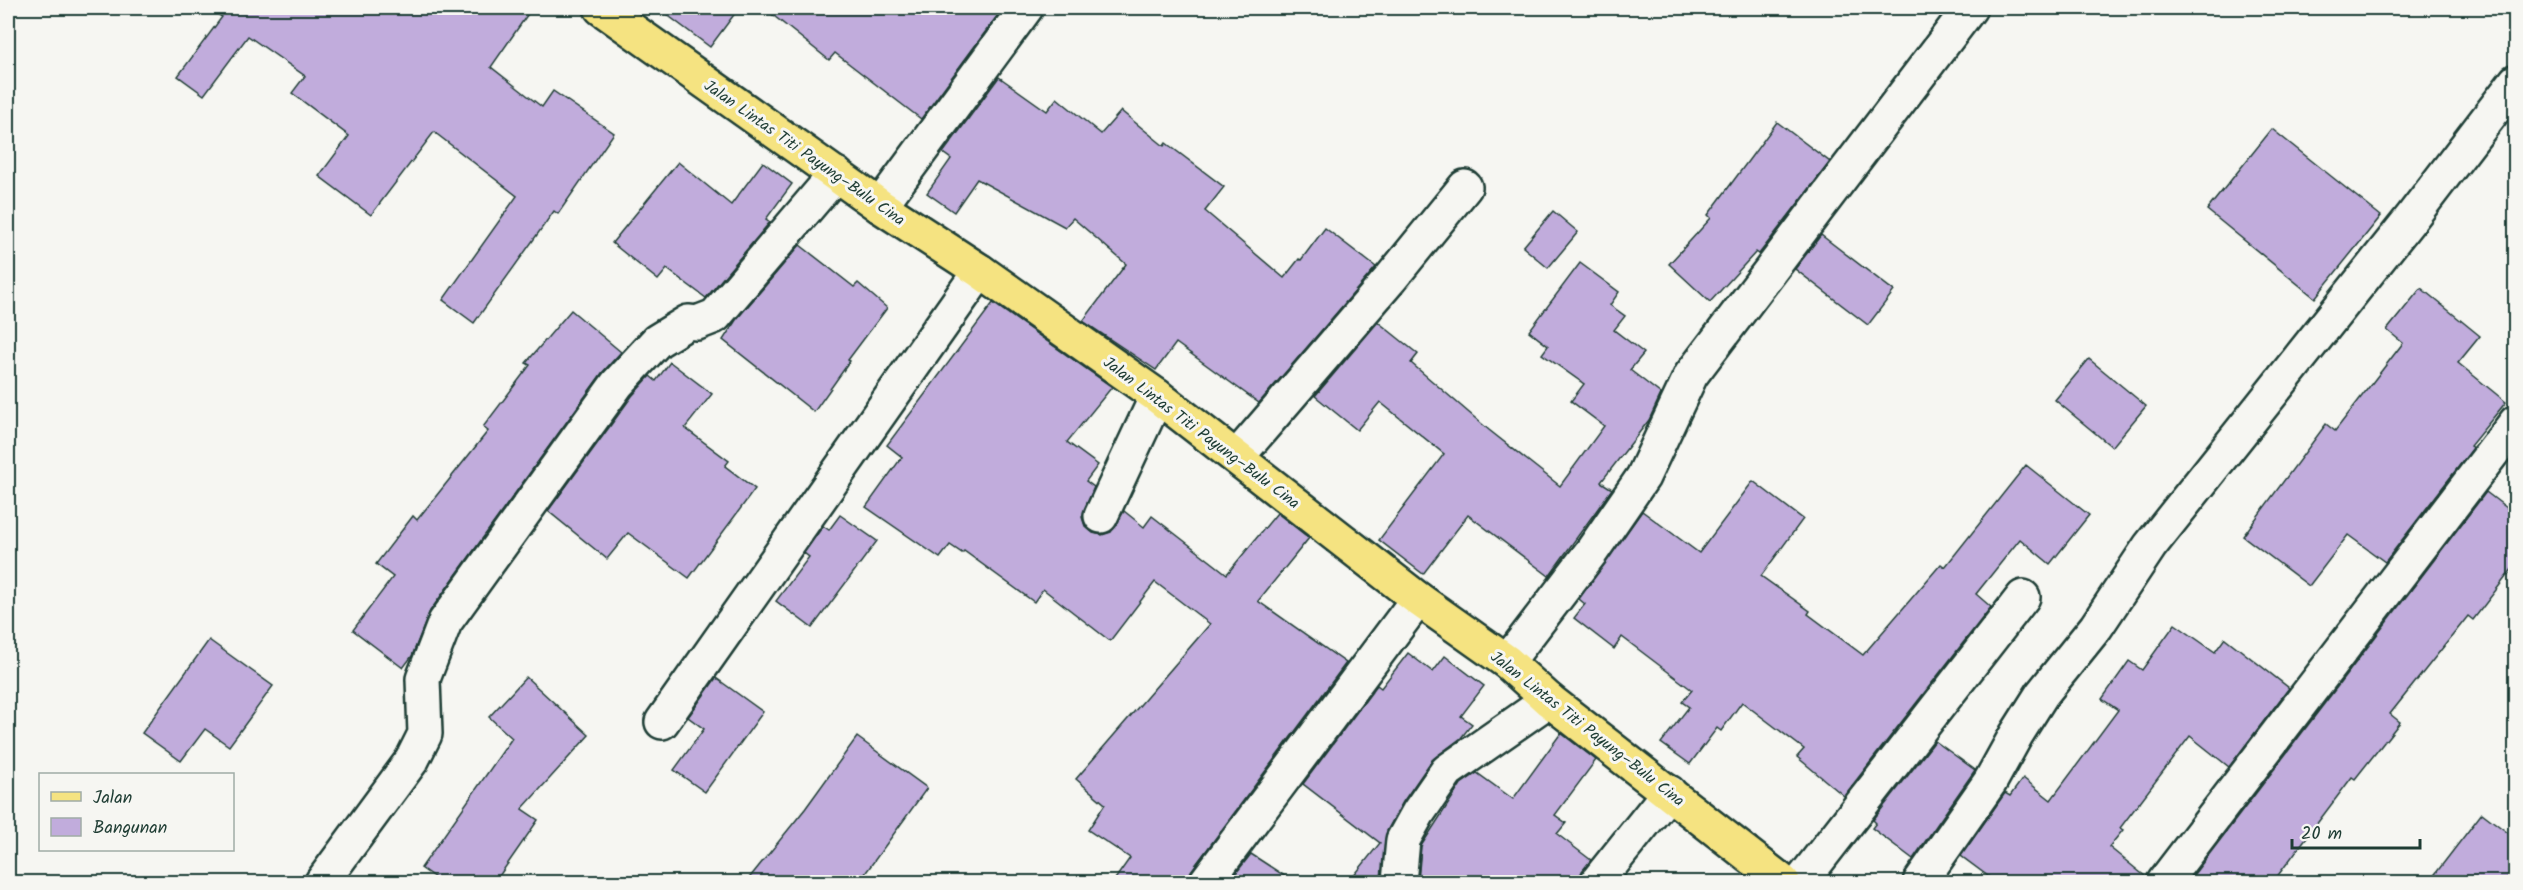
<svg xmlns="http://www.w3.org/2000/svg" width="2523" height="890" font-family="Kalam,sans-serif">
	<style>
		.building { fill: #c1acdc; stroke: #1f3d34; stroke-width: 1.5 }
		.lines { fill: none; stroke-linecap: round; stroke-linejoin: round }
		.minor-casing { stroke: #1f3d34; stroke-width: 38 }
		.primary-casing { stroke: #1f3d34; stroke-width: 38 }
		.minor { stroke: #f6f6f2; stroke-width: 33 }
		.primary { stroke: #f5e381; stroke-width: 33 }
		.labels { text-anchor: middle; stroke-width: 6; stroke-linejoin: round; paint-order: stroke }
		.street-label { font-size: 16px; fill: #1f3d34; stroke: #f6f6f2 }
	</style>
	<rect width="100%" height="100%" fill="#f6f6f2"/>
	<filter id="ink" filterUnits="userSpaceOnUse"><feTurbulence type="fractalNoise" baseFrequency=".0167" numOctaves="2"/><feDisplacementMap in="SourceGraphic" scale="12" xChannelSelector="R" yChannelSelector="G"/><feConvolveMatrix kernelMatrix="1 2 1 2 8 2 1 2 1" color-interpolation-filters="sRGB"/></filter>
	<g filter="url(#ink)">
		<g class="building">
			<polygon points="208,8 532,8 491,67 542,107 553,91 614,133 558,214 554,211 474,323 443,300 517,196 434,132 371,215 319,176 349,136 292,93 305,76 248,36 204,95 178,76 222,17"/>
			<polygon points="658,8 739,8 710,47"/>
			<polygon points="764,8 1003,8 921,119 835,53 829,60"/>
			<polygon points="999,77 1047,111 1057,98 1101,134 1121,111 1164,146 1166,143 1224,187 1205,211 1284,278 1299,259 1301,260 1325,228 1376,267 1259,403 1176,343 1156,370 1083,321 1126,264 1073,218 1065,227 977,179 954,212 927,193 951,159 943,153"/>
			<polygon points="1777,122 1830,162 1759,254 1756,252 1710,302 1669,264 1711,218 1708,215"/>
			<polygon points="2272,129 2381,216 2315,298 2207,210"/>
			<polygon points="678,162 731,205 763,162 792,184 766,219 770,222 706,298 667,269 658,280 612,243"/>
			<polygon points="1553,211 1578,232 1548,268 1523,247"/>
			<polygon points="1821,235 1894,291 1868,325 1795,269"/>
			<polygon points="800,245 854,287 858,283 887,308 848,360 850,361 814,412 723,340 736,320"/>
			<polygon points="1580,263 1619,292 1610,305 1625,316 1614,330 1644,353 1630,370 1661,394 1649,420 1601,482 1612,489 1549,576 1468,515 1423,574 1379,540 1444,454 1380,402 1357,430 1315,396 1378,322 1418,354 1411,363 1489,430 1560,486 1604,426 1571,401 1584,384 1542,354 1548,346 1529,331"/>
			<polygon points="2421,288 2480,336 2458,363 2506,402 2470,446 2473,448 2385,562 2348,535 2309,586 2243,536 2326,424 2335,431 2403,343 2387,330"/>
			<polygon points="993,303 1112,387 1067,442 1098,465 1086,481 1094,487 1082,517 1085,526 1093,533 1102,535 1111,532 1124,511 1144,527 1152,516 1227,574 1277,513 1309,538 1258,601 1346,663 1191,871 1188,882 1113,882 1130,858 1088,830 1105,804 1076,779 1210,624 1155,582 1110,641 1043,589 1034,602 964,551 962,553 950,545 940,558 866,507 902,457 887,445"/>
			<polygon points="571,310 621,352 602,373 430,611 412,656 403,668 353,630 393,577 376,564 413,516 417,520 488,431 483,427 530,365 526,363"/>
			<polygon points="2089,359 2146,406 2112,447 2055,400"/>
			<polygon points="670,362 712,394 685,428 729,461 725,466 755,489 689,578 628,533 607,559 548,511 632,396 650,376 656,381"/>
			<polygon points="2026,465 2089,515 2050,564 2020,539 1976,594 1991,607 1844,796 1797,757 1804,749 1742,702 1721,731 1717,728 1690,764 1661,743 1689,707 1682,702 1692,690 1622,637 1614,649 1574,618 1585,604 1579,599 1642,511 1699,553 1753,481 1803,519 1761,576 1810,611 1808,614 1863,655 1941,564 1945,567"/>
			<polygon points="2486,492 2516,515 2516,564 2473,620 2468,616 2390,714 2400,722 2355,779 2352,777 2273,882 2188,882"/>
			<polygon points="840,515 877,541 812,628 776,601 809,557 804,553 823,526 829,530"/>
			<polygon points="2175,624 2215,652 2225,638 2289,688 2229,767 2190,736 2120,828 2123,830 2109,847 2146,877 2146,882 1996,882 1961,856 2005,793 2010,796 2023,778 2051,800 2118,710 2102,699 2129,661 2142,670"/>
			<polygon points="209,640 273,686 229,746 205,729 181,761 142,733"/>
			<polygon points="1408,653 1433,672 1445,656 1484,686 1461,716 1472,724 1461,738 1432,760 1403,802 1387,831 1381,882 1349,882 1380,843 1303,784 1377,685 1381,688"/>
			<polygon points="526,677 589,735 522,809 538,820 495,882 441,882 421,868 512,738 489,717"/>
			<polygon points="716,678 763,712 705,792 674,770 704,729 688,717"/>
			<polygon points="1561,733 1596,760 1555,815 1566,823 1557,834 1591,860 1582,871 1579,882 1418,882 1421,846 1461,784 1477,773 1513,799"/>
			<polygon points="857,737 927,788 859,882 746,882 805,809"/>
			<polygon points="1935,741 1975,770 1913,859 1872,828 1876,823 1873,820"/>
			<polygon points="2482,813 2516,839 2516,882 2429,882"/>
			<polygon points="1251,854 1294,882 1229,882"/>
		</g>
		<g class="lines">
			<defs>
				<g id="minor">
					<polyline points="880,206 1026,8"/>
					<polyline points="1237,457 1391,278 1465,187"/>
					<polyline points="1101,516 1157,396"/>
					<polyline points="1507,662 1592,551 1643,477 1691,375 1970,8"/>
					<polyline points="662,722 980,271"/>
					<polyline points="322,882 412,760 425,734 423,679 445,622 617,384 657,341 688,322 697,323 715,316 836,174"/>
					<polyline points="1206,882 1418,599"/>
					<polyline points="1399,882 1403,840 1418,813 1447,771 1549,700"/>
					<polyline points="1597,882 1669,792"/>
					<polyline points="1801,882 2023,597"/>
					<polyline points="1920,882 1990,782 2016,735 2042,694 2096,627 2150,546 2412,217 2516,81"/>
					<polyline points="2164,882 2516,422"/>
				</g>
				<polyline id="primary" points="601,8 880,206 980,271 1157,396 1418,599 1507,662 1549,700 1783,882"/>
			</defs>
			<use href="#minor" class="minor-casing"/>
			<use href="#primary" class="primary-casing"/>
			<use href="#minor" class="minor"/>
			<use href="#primary" class="primary"/>
		</g>
	</g>
	<g class="labels">
		<g class="street-label">
			<text transform="translate(805 152) rotate(35)" y="6">Jalan Lintas Titi Payung–Bulu Cina</text>
			<text transform="translate(1202 432) rotate(37)" y="6">Jalan Lintas Titi Payung–Bulu Cina</text>
			<text transform="translate(1588 728) rotate(38)" y="6">Jalan Lintas Titi Payung–Bulu Cina</text>
		</g>
	</g>
	<rect width="2523" height="890" fill="none" stroke="#f6f6f2" stroke-width="30"/>
	<rect x="15" y="15" width="2493" height="860" fill="none" stroke="#1f3d34" stroke-width="2" filter="url(#ink)"/>
	<rect x="39" y="773" width="195" height="78" fill="#f6f6f2" stroke="#a0aca6" stroke-width="1.5"/>
	<rect x="51" y="792" width="30" height="9" fill="#f5e381" stroke="#a0aca6" stroke-width="1.5"/>
	<text x="93" y="803" font-size="18" fill="#1f3d34">Jalan</text>
	<rect x="51" y="818" width="30" height="18" fill="#c1acdc" stroke="#a0aca6" stroke-width="1.5"/>
	<text x="93" y="833" font-size="18" fill="#1f3d34">Bangunan</text>
	<path d="M2292 839v9h128v-9" fill="none" stroke="#1f3d34" stroke-width="3"/>
	<text x="2301" y="839" font-size="18" fill="#1f3d34" stroke="#f6f6f2" stroke-width="4.5" paint-order="stroke">20 m</text>
</svg>
